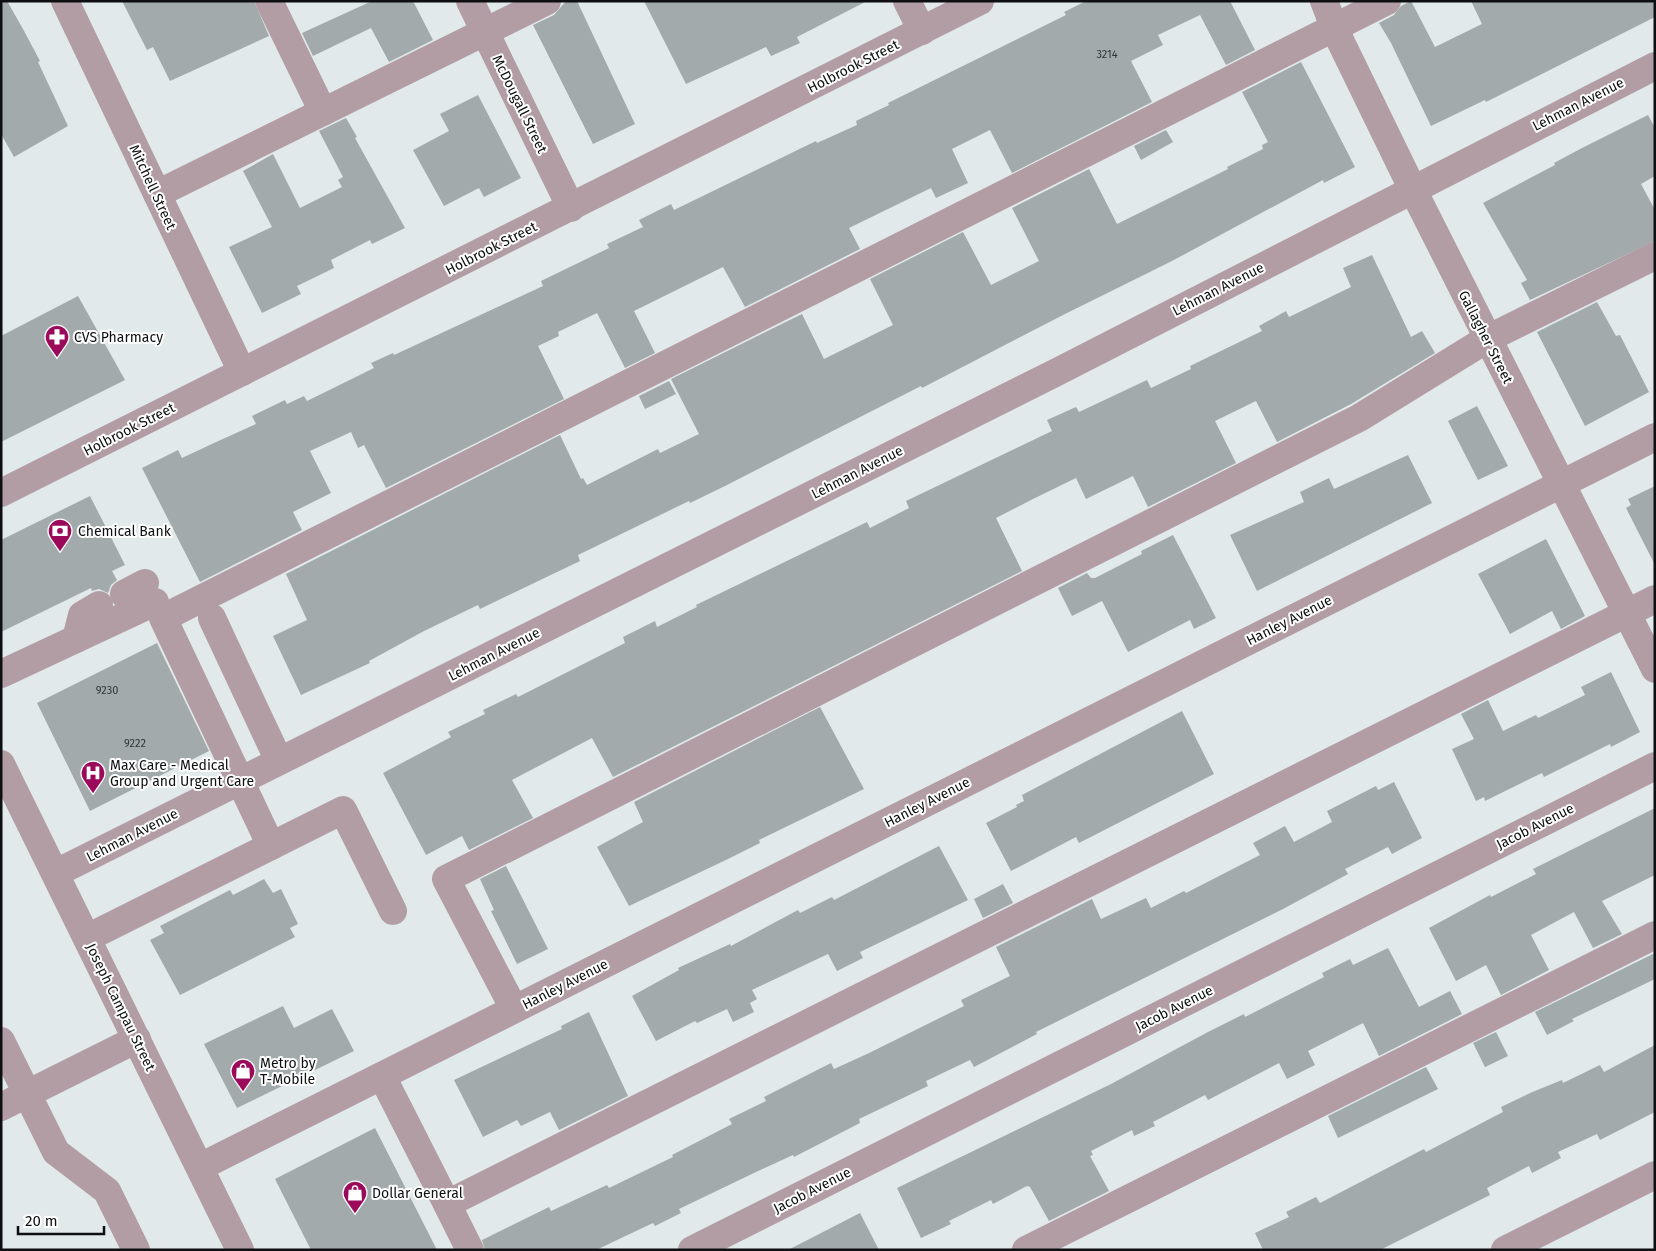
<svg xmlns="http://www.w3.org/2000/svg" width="1656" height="1251" font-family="'Fira Sans',sans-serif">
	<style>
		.building { fill: #a2aaab }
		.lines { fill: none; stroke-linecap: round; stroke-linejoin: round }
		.minor { stroke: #b29da4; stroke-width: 28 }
		.labels { text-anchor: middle; stroke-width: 4; stroke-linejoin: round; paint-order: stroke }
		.number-label { font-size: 11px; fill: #323637 }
		.street-label { font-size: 14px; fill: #0d0f10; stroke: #fff }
		.poi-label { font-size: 14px; fill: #0d0f10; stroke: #fff; text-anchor: start }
	</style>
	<rect width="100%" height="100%" fill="#e1e9eb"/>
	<g class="building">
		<polygon points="1,1 7,1 23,29 40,61 38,62 68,126 14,157 1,134"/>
		<polygon points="122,1 254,1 269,36 170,81 153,47 147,50"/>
		<polygon points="372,1 413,1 433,40 389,62 371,28 313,56 302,33"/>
		<polygon points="566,1 577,1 635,124 593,144 533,25 554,15"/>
		<polygon points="644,1 867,1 797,37 800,43 771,56 766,47 686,84"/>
		<polygon points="1086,1 1230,1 1255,50 1226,65 1200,15 1158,35 1163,45 1131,61 1152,102 1012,173 990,130 952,149 968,183 936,198 931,188 849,228 860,249 745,307 723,267 634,311 655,353 625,368 597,313 558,332 559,336 538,346 564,399 386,488 364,445 358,448 351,432 310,451 331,493 293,512 302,530 200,582 142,468 178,450 182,458 214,443 256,424 252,416 285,400 287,404 304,396 307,401 374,368 371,363 393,353 394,355 543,286 541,281 609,248 607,244 643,227 639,220 671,204 674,210 816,141 817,143 857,125 856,121 889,105 888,103 1066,15 1064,12"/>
		<polygon points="1411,1 1435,47 1482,24 1471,1 1655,1 1655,17 1486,102 1485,100 1431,126 1391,43 1379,23 1394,15 1401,6"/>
		<polygon points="1301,62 1355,167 1324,183 1323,180 1172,261 1065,314 922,388 921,386 725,486 690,503 689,501 578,555 580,561 480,609 478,605 424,631 369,661 370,663 301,695 273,636 307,620 286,574 560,435 581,479 583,478 587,485 658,449 660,453 699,434 671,379 802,314 824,359 893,325 870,279 963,232 991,285 1039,261 1012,208 1089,169 1117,224 1228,169 1227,167 1263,149 1262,145 1268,142 1242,92"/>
		<polygon points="478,95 521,178 484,197 479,188 444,206 413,150 449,131 440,114"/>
		<polygon points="1648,115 1655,128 1655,176 1641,184 1655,210 1655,241 1530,300 1521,283 1527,280 1483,203 1555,165 1554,163 1582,148"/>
		<polygon points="346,118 357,137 355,138 405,228 372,244 370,240 331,260 334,268 297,286 301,294 262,313 229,247 272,227 243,171 273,154 300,208 342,187 338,180 343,177 319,131"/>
		<polygon points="1166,130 1173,142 1141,160 1134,146"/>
		<polygon points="1372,255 1411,337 1422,331 1435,353 1351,404 1277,442 1256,401 1215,421 1236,463 1148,507 1133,476 1086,499 1076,478 1033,499 996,518 1022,571 613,777 592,738 512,780 533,818 469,850 462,836 426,855 383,773 451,737 448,732 485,714 483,710 516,694 518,697 625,643 623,637 655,621 657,627 697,607 696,605 867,522 870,528 909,508 906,501 1052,431 1047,420 1076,407 1079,412 1147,380 1151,388 1191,369 1190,366 1262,331 1259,326 1286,311 1289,317 1351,287 1343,268"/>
		<polygon points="78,296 125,380 1,442 1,336"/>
		<polygon points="1597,302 1616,336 1620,335 1649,392 1585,426 1537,332"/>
		<polygon points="669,381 676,394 645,409 639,396"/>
		<polygon points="1477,406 1508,466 1478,480 1448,421"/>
		<polygon points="1408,455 1432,503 1257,591 1230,535 1304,502 1300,492 1329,478 1334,489"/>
		<polygon points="1655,486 1655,565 1626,508 1631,505 1628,499"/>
		<polygon points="90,496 125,565 112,571 117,580 111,585 108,593 99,589 92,591 91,588 1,632 1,540"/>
		<polygon points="1173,535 1216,618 1194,629 1190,620 1128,652 1102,601 1072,616 1058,588 1087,573 1091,578 1095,578 1142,554 1141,551"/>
		<polygon points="1546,539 1585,616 1561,629 1552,611 1510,634 1478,574"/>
		<polygon points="157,643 209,751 90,811 37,703"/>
		<polygon points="1611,672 1640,732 1611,747 1610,744 1544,777 1542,773 1485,801 1484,797 1476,801 1452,749 1474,739 1461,714 1488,700 1503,731 1536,715 1538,718 1585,695 1581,687"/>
		<polygon points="820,707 864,789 759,840 760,843 728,859 629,906 597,847 643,822 634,802"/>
		<polygon points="1182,711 1214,774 1079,843 1076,837 1011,871 986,823 1017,807 1016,805 1024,801 1022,795"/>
		<polygon points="1394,782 1422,838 1392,854 1388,847 1345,869 1348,874 1283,909 1036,1032 1037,1034 974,1067 970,1060 926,1081 928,1086 859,1119 860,1123 794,1157 793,1155 756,1172 679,1209 681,1213 655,1226 653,1223 596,1250 485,1250 482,1240 549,1207 551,1211 607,1185 609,1188 673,1157 672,1155 732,1124 729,1119 766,1101 764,1097 831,1063 834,1069 867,1054 964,1006 961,1000 1010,976 996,947 1092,899 1101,919 1146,898 1151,908 1184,891 1186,893 1260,855 1253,843 1285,826 1294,842 1332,822 1327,811 1376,786 1378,790"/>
		<polygon points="1655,808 1655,875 1602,901 1622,934 1593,948 1574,912 1531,935 1549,970 1501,995 1486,965 1456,981 1429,928 1490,895 1491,897 1536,874 1533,869"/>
		<polygon points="939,846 968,900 860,952 863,958 837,971 828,954 752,990 757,999 750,1003 754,1012 733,1022 727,1009 697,1023 695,1021 656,1041 632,996 679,970 678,968 730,944 731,946 798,910 800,913 832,897 834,900"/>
		<polygon points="506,866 548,949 517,964 491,911 494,910 480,879"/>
		<polygon points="264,879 273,893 281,889 298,924 290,928 295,937 180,995 150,940 164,933 160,926 230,890 233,895"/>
		<polygon points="1003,884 1013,903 983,918 974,899"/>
		<polygon points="1388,948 1419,1007 1450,991 1462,1014 1379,1056 1363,1023 1308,1051 1315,1065 1287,1079 1279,1063 1208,1100 1205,1095 1153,1122 1155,1126 1134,1136 1132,1130 1091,1151 1093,1155 1090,1156 1109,1191 1049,1221 1030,1187 1027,1186 993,1204 991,1200 949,1221 951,1224 921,1238 897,1188 1111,1084 1208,1032 1244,1014 1245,1017 1324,977 1322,973 1350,959 1353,965"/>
		<polygon points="1655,953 1655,979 1572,1019 1574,1021 1547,1035 1535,1012"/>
		<polygon points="283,1006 294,1028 332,1009 354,1051 237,1108 204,1044"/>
		<polygon points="589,1012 628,1096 559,1130 550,1112 521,1126 517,1120 483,1137 454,1080 562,1029 561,1026"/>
		<polygon points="1496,1032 1508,1056 1485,1067 1473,1043"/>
		<polygon points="1655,1045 1655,1112 1600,1140 1597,1134 1558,1152 1561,1158 1532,1173 1529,1166 1487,1188 1490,1195 1380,1250 1263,1250 1255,1233 1289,1217 1286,1212 1316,1197 1320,1203 1424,1149 1426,1152 1503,1112 1501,1107 1530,1093 1562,1080 1563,1083 1600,1065 1604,1072"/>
		<polygon points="1426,1067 1438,1089 1338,1138 1328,1116"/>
		<polygon points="375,1128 437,1250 311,1250 275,1179"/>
		<polygon points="860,1213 879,1250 788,1250"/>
	</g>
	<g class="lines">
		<g class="minor">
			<polyline points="65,1 242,372"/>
			<polyline points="269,1 323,112"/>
			<polyline points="470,1 571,208"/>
			<polyline points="907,1 922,31"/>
			<polyline points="1324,1 1336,32 1412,188 1655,669"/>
			<polyline points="157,194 547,1"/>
			<polyline points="1,493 980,1"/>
			<polyline points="124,594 145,583"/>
			<polyline points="212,618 279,761"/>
			<polyline points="76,639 82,615 99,605"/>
			<polyline points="1,674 155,602"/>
			<polyline points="1,764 240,1250"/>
			<polyline points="271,846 163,618 1387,1"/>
			<polyline points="56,873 1055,373 1655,66"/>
			<polyline points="87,938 343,810 393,911"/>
			<polyline points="514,1009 446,879 1359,418 1487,339 1655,256"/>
			<polyline points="1,1041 56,1152 107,1191 136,1250"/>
			<polyline points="382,1076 447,1204 1655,599"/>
			<polyline points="1,1107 137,1039"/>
			<polyline points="200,1167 1655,437"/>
			<polyline points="447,1204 470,1250"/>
			<polyline points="692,1250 1655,766"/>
			<polyline points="1026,1250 1655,935"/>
			<polyline points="1505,1250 1655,1175"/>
		</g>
	</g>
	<defs>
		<symbol id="pharmacy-pin" viewBox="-11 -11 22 30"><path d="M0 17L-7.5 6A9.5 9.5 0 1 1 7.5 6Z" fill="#9b0a5a" stroke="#fff"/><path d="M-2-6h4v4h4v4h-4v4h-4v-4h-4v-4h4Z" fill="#fff"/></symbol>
		<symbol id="bank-pin" viewBox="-11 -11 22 30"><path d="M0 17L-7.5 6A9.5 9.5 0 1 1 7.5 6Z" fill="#9b0a5a" stroke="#fff"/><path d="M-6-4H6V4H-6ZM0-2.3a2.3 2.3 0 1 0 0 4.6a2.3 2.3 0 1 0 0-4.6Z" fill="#fff"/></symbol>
		<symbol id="hospital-pin" viewBox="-11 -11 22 30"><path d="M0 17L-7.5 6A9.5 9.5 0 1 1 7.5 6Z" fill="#9b0a5a" stroke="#fff"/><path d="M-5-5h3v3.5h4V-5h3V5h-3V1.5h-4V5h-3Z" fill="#fff"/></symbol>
		<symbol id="shop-pin" viewBox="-11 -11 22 30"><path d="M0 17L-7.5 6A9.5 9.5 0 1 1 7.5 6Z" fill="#9b0a5a" stroke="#fff"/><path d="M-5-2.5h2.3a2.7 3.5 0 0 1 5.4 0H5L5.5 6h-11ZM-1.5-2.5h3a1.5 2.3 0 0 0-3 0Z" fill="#fff"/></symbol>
	</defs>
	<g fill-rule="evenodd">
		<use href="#pharmacy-pin" x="43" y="323" width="28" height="38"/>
		<use href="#bank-pin" x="46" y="517" width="28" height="38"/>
		<use href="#hospital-pin" x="79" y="759" width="28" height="38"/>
		<use href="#shop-pin" x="229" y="1057" width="28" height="38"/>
		<use href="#shop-pin" x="341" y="1179" width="28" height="38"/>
	</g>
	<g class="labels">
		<g class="number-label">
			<text x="1107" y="58">3214</text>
			<text x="107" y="694">9230</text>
			<text x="135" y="747">9222</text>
		</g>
		<g class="street-label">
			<text transform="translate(853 66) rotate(-27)" y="5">Holbrook Street</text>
			<text transform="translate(520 104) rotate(64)" y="5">McDougall Street</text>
			<text transform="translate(1578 104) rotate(-27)" y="5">Lehman Avenue</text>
			<text transform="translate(153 187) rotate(65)" y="5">Mitchell Street</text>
			<text transform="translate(491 248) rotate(-27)" y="5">Holbrook Street</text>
			<text transform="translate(1218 289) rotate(-27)" y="5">Lehman Avenue</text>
			<text transform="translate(1486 337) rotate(63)" y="5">Gallagher Street</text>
			<text transform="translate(129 429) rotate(-27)" y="5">Holbrook Street</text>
			<text transform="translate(857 472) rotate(-27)" y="5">Lehman Avenue</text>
			<text transform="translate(1289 620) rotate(-27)" y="5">Hanley Avenue</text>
			<text transform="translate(494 654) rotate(-27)" y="5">Lehman Avenue</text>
			<text transform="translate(927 802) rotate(-27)" y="5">Hanley Avenue</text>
			<text transform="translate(1535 826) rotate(-27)" y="5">Jacob Avenue</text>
			<text transform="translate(132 835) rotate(-27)" y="5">Lehman Avenue</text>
			<text transform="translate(565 984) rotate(-27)" y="5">Hanley Avenue</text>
			<text transform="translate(121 1007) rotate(64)" y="5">Joseph Campau Street</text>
			<text transform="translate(1174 1008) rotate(-27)" y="5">Jacob Avenue</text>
			<text transform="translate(812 1190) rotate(-27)" y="5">Jacob Avenue</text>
		</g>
		<g class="poi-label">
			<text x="74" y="342">CVS Pharmacy</text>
			<text x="78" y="536">Chemical Bank</text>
			<text x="110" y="770">Max Care - Medical<tspan x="110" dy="16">Group and Urgent Care</tspan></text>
			<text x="260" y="1068">Metro by<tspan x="260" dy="16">T-Mobile</tspan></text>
			<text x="372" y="1198">Dollar General</text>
		</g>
	</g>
	<rect width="1656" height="1251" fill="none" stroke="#0d0f10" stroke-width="5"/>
	<path d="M18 1226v8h86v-8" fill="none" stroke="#0d0f10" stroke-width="2.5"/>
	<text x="25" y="1226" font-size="15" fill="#0d0f10" stroke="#ffffff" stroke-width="4" paint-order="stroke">20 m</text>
</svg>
